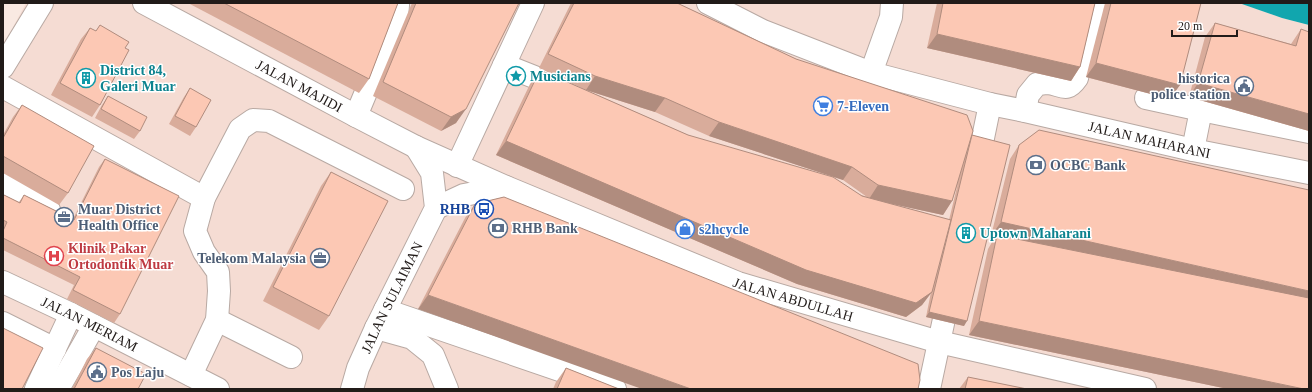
<svg xmlns="http://www.w3.org/2000/svg" width="1312" height="392" font-family="'Times New Roman',serif">
	<style>
		.built { fill: #f5dcd3 }
		.water { fill: #11a6ae }
		.lines { fill: none; stroke-linecap: round; stroke-linejoin: round }
		.minor-casing { stroke: #b8a9a3; stroke-width: 24 }
		.minor { stroke: #fff; stroke-width: 22 }
		.wall { fill: #d9ac9b; fill-rule: evenodd }
		.shaded-wall { fill: #b08c7e }
		.building { fill: #fcc8b4; stroke: #b08c7e }
		.labels { text-anchor: middle; stroke-width: 3; stroke-linejoin: round; paint-order: stroke }
		.culture-label { font-size: 14px; font-weight: bold; fill: #0d838f; stroke: #fff; text-anchor: start }
		.service-label { font-size: 14px; font-weight: bold; fill: #4e5e75; stroke: #fff; text-anchor: start }
		.street-label { font-size: 14px; fill: #211b19; stroke: #fff }
		.shop-label { font-size: 14px; font-weight: bold; fill: #366cbe; stroke: #fff; text-anchor: start }
		.transit-label { font-size: 14px; font-weight: bold; fill: #164399; stroke: #fff; text-anchor: end }
		.health-label { font-size: 14px; font-weight: bold; fill: #be3a42; stroke: #fff; text-anchor: start }
	</style>
	<rect width="100%" height="100%" fill="#f9e9e2"/>
	<polygon class="built" points="26,3 1239,3 1282,18 1309,25 1309,389 3,389 3,46"/>
	<polygon class="water" points="1239,3 1309,3 1309,25 1282,18"/>
	<g class="lines">
		<defs>
			<g id="minor">
				<path id="s1" d="M144,3L356,116L416,147L506,187L738,283L939,342L1145,389"/>
				<path id="s2" d="M708,3L763,31L871,73L990,104L1025,111L1193,150L1309,173"/>
				<polyline points="504,65 562,88"/>
				<polyline points="3,67 42,3"/>
				<polyline points="871,73 891,17 892,3"/>
				<polyline points="3,87 204,198"/>
				<polyline points="1146,98 1201,110"/>
				<path d="M1025,111L1028,95L1037,84C1040,84 1044,83 1047,83C1062,84 1066,94 1077,78L1095,3"/>
				<polyline points="356,116 397,18 398,5 395,3"/>
				<polyline points="1193,150 1201,110 1309,132"/>
				<polyline points="457,166 533,3"/>
				<polyline points="977,167 990,104"/>
				<polyline points="3,184 49,210"/>
				<polyline points="436,208 464,195 506,187"/>
				<path id="s3" d="M3,282L71,314L218,389"/>
				<polyline points="385,310 615,389"/>
				<polyline points="217,320 291,357"/>
				<polyline points="3,323 55,349"/>
				<polyline points="376,328 412,338 433,355 447,389"/>
				<polyline points="191,375 217,320 219,291 218,272 204,252 195,231 204,198 240,129 253,120 269,121 403,189"/>
				<polyline points="36,389 71,314"/>
				<polyline points="58,389 94,326"/>
				<path id="s4" d="M352,389L358,368L376,328L436,208L432,173L416,147"/>
				<polyline points="929,389 950,291"/>
			</g>
		</defs>
		<use href="#minor" class="minor-casing"/>
		<use href="#minor" class="minor"/>
	</g>
	<g class="wall">
		<polygon points="188,3 398,3 369,79 359,93"/>
		<polygon points="412,3 519,3 456,123 441,131 373,96"/>
		<path d="M571,3H677L796,59L972,135L964,326L926,317L931,292L922,305L906,317L797,284L496,155L530,84L540,70L688,135L867,197L843,180L709,136L655,112L586,90L539,68ZM958,183L949,220L888,203L943,215L952,201Z"/>
		<polygon points="937,3 1095,3 1080,67 1071,81 927,48"/>
		<polygon points="1105,3 1201,3 1170,99 1086,77"/>
		<polygon points="1215,23 1291,44 1301,29 1309,131 1189,97 1205,37"/>
		<polygon points="100,25 125,48 100,105 92,117 51,95 81,39 90,28 96,31"/>
		<polygon points="190,88 196,127 190,136 169,124 184,97"/>
		<polygon points="108,96 140,131 134,139 95,118 102,105"/>
		<polygon points="22,105 68,193 59,205 3,173 3,135 13,117"/>
		<polygon points="1019,145 1309,389 1228,389 969,335 988,249 995,237 991,236 1010,159"/>
		<polygon points="105,159 120,314 114,323 67,299 74,285 3,250 3,196 4,195 19,202 24,195 73,219 99,167"/>
		<polygon points="331,172 329,316 319,330 263,301 321,186"/>
		<polygon points="504,197 418,309 465,218 475,204"/>
		<polygon points="96,348 138,389 72,389 87,359"/>
		<polygon points="566,368 619,389 553,389 556,382"/>
		<polygon points="968,377 1027,389 959,389"/>
	</g>
	<g class="shaded-wall">
		<polygon points="937,34 1080,67 1071,81 927,48"/>
		<polygon points="1096,63 1180,85 1170,99 1086,77"/>
		<polygon points="595,76 665,98 655,112 586,90"/>
		<polygon points="1198,83 1309,114 1309,131 1189,97"/>
		<polygon points="466,109 456,123 441,131 451,117"/>
		<polygon points="719,122 852,167 843,180 709,136"/>
		<polygon points="506,141 932,292 922,305 906,317 797,284 496,155"/>
		<polygon points="878,185 952,201 943,215 869,199"/>
		<polygon points="1001,222 1309,291 1309,307 997,235 995,237 991,236"/>
		<polygon points="428,295 691,389 642,389 418,309"/>
		<polygon points="929,312 967,321 964,326 926,317"/>
		<polygon points="979,321 1304,389 1228,389 969,335"/>
	</g>
	<g class="building">
		<polygon points="224,3 398,3 369,79"/>
		<polygon points="416,3 519,3 466,109 451,117 383,82"/>
		<polygon points="574,3 677,3 796,59 967,115 973,131 952,201 878,185 852,167 719,122 665,98 595,76 548,54"/>
		<polygon points="943,3 1095,3 1080,67 937,34"/>
		<polygon points="1111,3 1201,3 1180,85 1096,63"/>
		<polygon points="1215,23 1296,46 1301,29 1309,32 1309,114 1198,83"/>
		<polygon points="100,25 129,42 125,48 129,50 100,105 60,83 90,28 96,31"/>
		<polygon points="540,70 688,135 833,177 862,196 951,220 932,292 916,303 806,270 506,141"/>
		<polygon points="190,88 211,100 196,127 175,116"/>
		<polygon points="108,96 147,117 140,131 101,109"/>
		<polygon points="22,105 94,146 68,193 3,156 3,138"/>
		<polygon points="1039,130 1309,190 1309,291 1001,222 1019,145"/>
		<polygon points="972,135 1010,145 967,321 929,312 969,147"/>
		<polygon points="105,159 179,196 120,314 73,290 80,277 3,238 3,231 7,222 3,220 3,197 4,195 20,203 24,195 74,220"/>
		<polygon points="331,172 388,201 329,316 273,287"/>
		<polygon points="504,197 918,364 920,380 918,389 691,389 428,295 475,204"/>
		<polygon points="997,235 1309,298 1309,389 1304,389 979,321"/>
		<polygon points="3,328 43,348 22,389 3,389"/>
		<polygon points="96,348 146,374 138,389 74,389"/>
		<polygon points="566,368 619,389 557,389"/>
		<polygon points="968,377 1027,389 965,389"/>
	</g>
	<defs>
		<symbol id="sight-ring" viewBox="-11 -11 22 22"><circle r="9.5" fill="#fff" stroke="#0f9aa8" stroke-width="1.5"/><path d="M0-6L1.8-2.2L6-1.7L2.9 1.2L3.7 5.4L0 3.3L-3.7 5.4L-2.9 1.2L-6-1.7L-1.8-2.2Z" fill="#0f9aa8"/></symbol>
		<symbol id="building-ring" viewBox="-11 -11 22 22"><circle r="9.5" fill="#fff" stroke="#0f9aa8" stroke-width="1.5"/><path d="M-4-6H4V6H1V3H-1V6H-4ZM-2.5-4.3h1.7v1.8h-1.7ZM.8-4.3h1.7v1.8H.8ZM-2.5-1h1.7V.8h-1.7ZM.8-1h1.7V.8H.8Z" fill="#0f9aa8"/></symbol>
		<symbol id="civic-ring" viewBox="-11 -11 22 22"><circle r="9.5" fill="#fff" stroke="#5c6f8a" stroke-width="1.5"/><path d="M-.6-6.5H3V-4.5H.6V-3L4-1V1h2V6H-6V1h2V-1L-.6-3ZM-1.2 2.5V6h2.4V2.5Z" fill="#5c6f8a"/></symbol>
		<symbol id="supermarket-ring" viewBox="-11 -11 22 22"><circle r="9.5" fill="#fff" stroke="#3f7fe0" stroke-width="1.5"/><path d="M-6-5.5h2.5l.6 2H6L4.5 2H-2.5L-4.4-4H-6ZM-1.5 3.2a1.3 1.3 0 1 0 .1 0ZM3 3.2a1.3 1.3 0 1 0 .1 0Z" fill="#3f7fe0"/></symbol>
		<symbol id="bank-ring" viewBox="-11 -11 22 22"><circle r="9.5" fill="#fff" stroke="#5c6f8a" stroke-width="1.5"/><path d="M-6-4H6V4H-6ZM0-2.3a2.3 2.3 0 1 0 0 4.6a2.3 2.3 0 1 0 0-4.6Z" fill="#5c6f8a"/></symbol>
		<symbol id="bus-ring" viewBox="-11 -11 22 22"><circle r="9.5" fill="#fff" stroke="#1a4fb4" stroke-width="1.5"/><path d="M-5-6H5V4H4V6H2V4H-2V6H-4V4H-5ZM-3.5-4V0h7V-4ZM-3.5 1.2v1.5H-2V1.2ZM2 1.2v1.5H3.5V1.2Z" fill="#1a4fb4"/></symbol>
		<symbol id="office-ring" viewBox="-11 -11 22 22"><circle r="9.5" fill="#fff" stroke="#5c6f8a" stroke-width="1.5"/><path d="M-6-3h4V-5.5h4V-3h4V5H-6ZM-1-4.5V-3h2v-1.5ZM-6 0V1H6V0Z" fill="#5c6f8a"/></symbol>
		<symbol id="shop-ring" viewBox="-11 -11 22 22"><circle r="9.5" fill="#fff" stroke="#3f7fe0" stroke-width="1.5"/><path d="M-5-2.5h2.3a2.7 3.5 0 0 1 5.4 0H5L5.5 6h-11ZM-1.5-2.5h3a1.5 2.3 0 0 0-3 0Z" fill="#3f7fe0"/></symbol>
		<symbol id="hospital-ring" viewBox="-11 -11 22 22"><circle r="9.5" fill="#fff" stroke="#e0444e" stroke-width="1.5"/><path d="M-5-5h3v3.5h4V-5h3V5h-3V1.5h-4V5h-3Z" fill="#e0444e"/></symbol>
	</defs>
	<g fill-rule="evenodd">
		<use href="#sight-ring" x="505" y="65" width="22" height="22"/>
		<use href="#building-ring" x="75" y="67" width="22" height="22"/>
		<use href="#civic-ring" x="1233" y="75" width="22" height="22"/>
		<use href="#supermarket-ring" x="812" y="95" width="22" height="22"/>
		<use href="#bank-ring" x="1025" y="154" width="22" height="22"/>
		<use href="#bus-ring" x="473" y="198" width="22" height="22"/>
		<use href="#office-ring" x="53" y="206" width="22" height="22"/>
		<use href="#bank-ring" x="487" y="217" width="22" height="22"/>
		<use href="#shop-ring" x="674" y="218" width="22" height="22"/>
		<use href="#building-ring" x="955" y="222" width="22" height="22"/>
		<use href="#hospital-ring" x="43" y="245" width="22" height="22"/>
		<use href="#office-ring" x="309" y="247" width="22" height="22"/>
		<use href="#civic-ring" x="86" y="361" width="22" height="22"/>
	</g>
	<g class="labels">
		<g class="culture-label">
			<text x="100" y="75">District 84,<tspan x="100" dy="16">Galeri Muar</tspan></text>
			<text x="530" y="81">Musicians</text>
			<text x="980" y="238">Uptown Maharani</text>
		</g>
		<g class="service-label">
			<text x="1230" y="83" text-anchor="end">historica<tspan x="1230" dy="16">police station</tspan></text>
			<text x="1050" y="170">OCBC Bank</text>
			<text x="78" y="214">Muar District<tspan x="78" dy="16">Health Office</tspan></text>
			<text x="512" y="233">RHB Bank</text>
			<text x="306" y="263" text-anchor="end">Telekom Malaysia</text>
			<text x="111" y="377">Pos Laju</text>
		</g>
		<g class="street-label">
			<text dy="5" stroke="none"><textPath href="#s1" startOffset="176">JALAN MAJIDI</textPath></text>
			<text dy="5" stroke="none"><textPath href="#s2" startOffset="464">JALAN MAHARANI</textPath></text>
			<text dy="5" stroke="none"><textPath href="#s4" startOffset="100">JALAN SULAIMAN</textPath></text>
			<text dy="5" stroke="none"><textPath href="#s1" startOffset="715">JALAN ABDULLAH</textPath></text>
			<text dy="5" stroke="none"><textPath href="#s3" startOffset="96">JALAN MERIAM</textPath></text>
		</g>
		<g class="shop-label">
			<text x="837" y="111">7-Eleven</text>
			<text x="699" y="234">s2hcycle</text>
		</g>
		<g class="transit-label">
			<text x="470" y="214">RHB</text>
		</g>
		<g class="health-label">
			<text x="68" y="253">Klinik Pakar<tspan x="68" dy="16">Ortodontik Muar</tspan></text>
		</g>
	</g>
	<rect width="1312" height="392" fill="none" stroke="#211b19" stroke-width="8"/>
	<path d="M1172 30v6h65v-6" fill="none" stroke="#211b19" stroke-width="2"/>
	<text x="1178" y="30" font-size="12" fill="#211b19" stroke="#ffffff" stroke-width="3" paint-order="stroke">20 m</text>
</svg>
